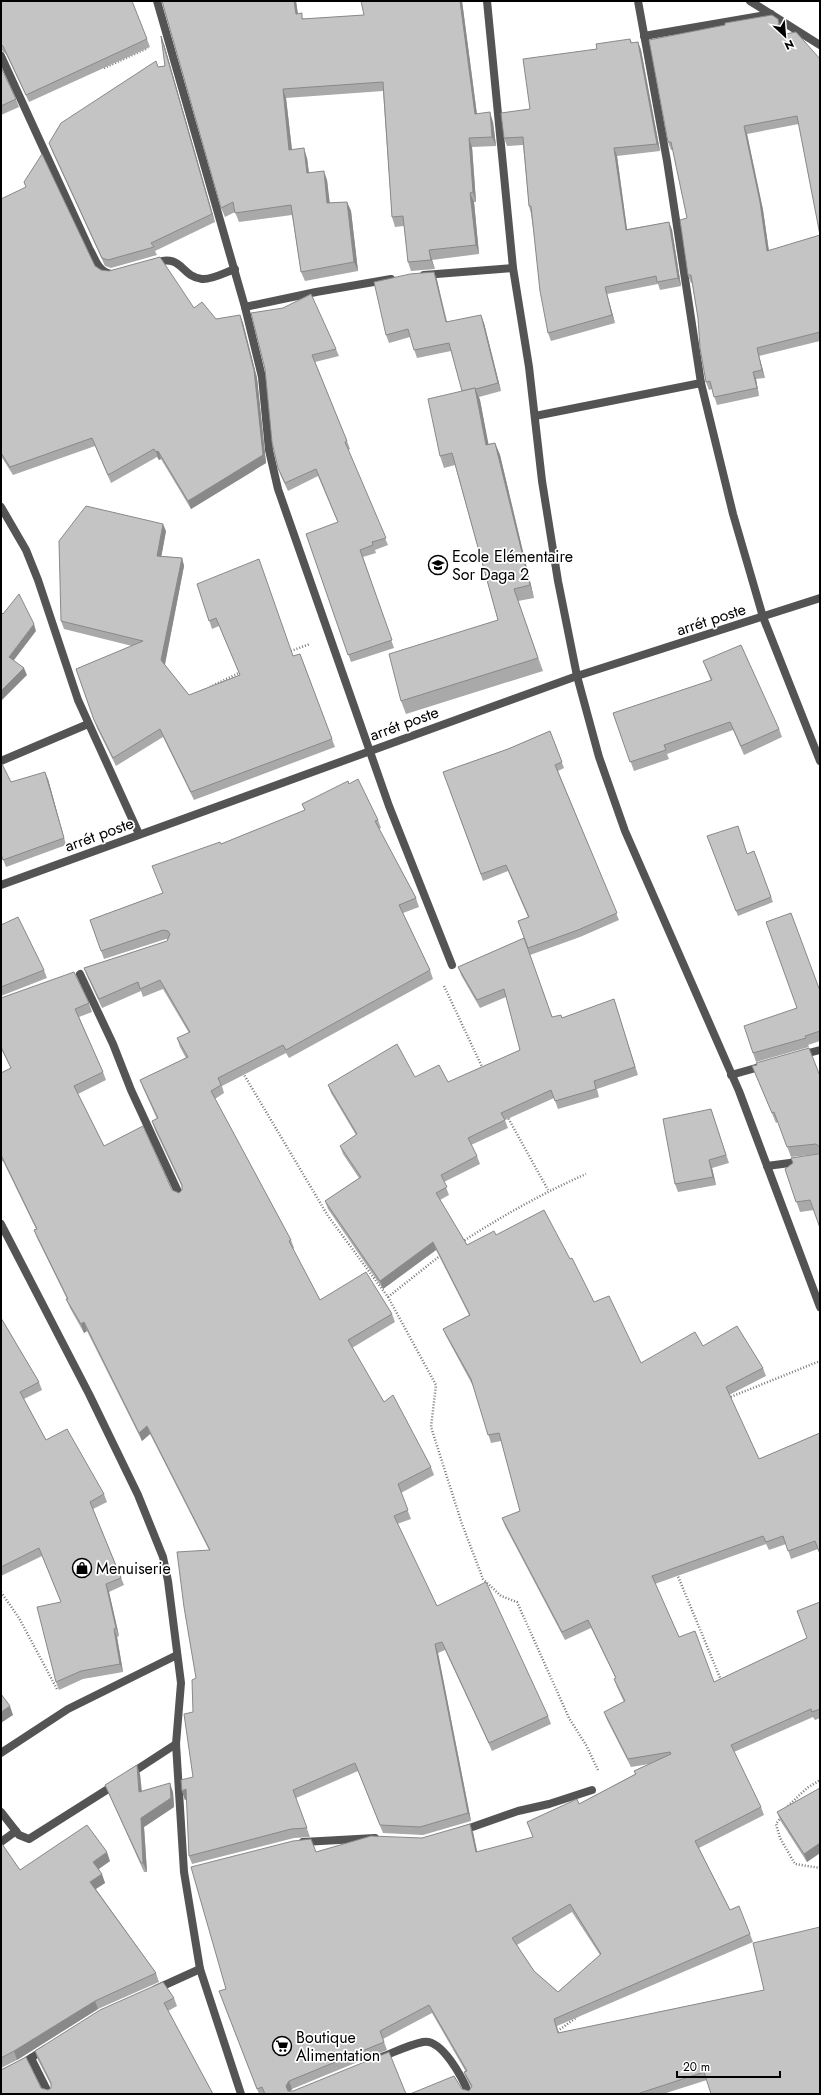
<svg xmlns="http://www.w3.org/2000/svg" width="821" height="2095" font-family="Jost,sans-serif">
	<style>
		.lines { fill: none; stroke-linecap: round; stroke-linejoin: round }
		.path { stroke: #767676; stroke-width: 2.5; stroke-dasharray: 1 2; stroke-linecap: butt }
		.minor { stroke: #545454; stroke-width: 8 }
		.wall { fill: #a9a9a9; fill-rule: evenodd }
		.shaded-wall { fill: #898989 }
		.building { fill: #c4c4c4; stroke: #898989; fill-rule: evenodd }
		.labels { text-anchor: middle; stroke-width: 3.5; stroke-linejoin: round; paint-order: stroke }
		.poi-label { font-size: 16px; fill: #000; stroke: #fff; text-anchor: start }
		.street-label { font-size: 16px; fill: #000; stroke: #fff }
	</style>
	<rect width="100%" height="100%" fill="#fff"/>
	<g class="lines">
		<g class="path">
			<polyline points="104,68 148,48"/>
			<polyline points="288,652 310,644"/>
			<polyline points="210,687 241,672"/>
			<polyline points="444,986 483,1069"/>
			<polyline points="243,1073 328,1216 388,1297 436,1385 431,1427 462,1524 483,1579 501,1596 517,1602 569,1718 586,1745 598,1770"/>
			<polyline points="507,1116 548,1190"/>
			<path d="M462,1242C502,1216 543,1193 586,1174"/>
			<polyline points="388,1297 441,1255"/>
			<polyline points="728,1398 820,1361"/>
			<polyline points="677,1574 721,1680"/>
			<polyline points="1,1592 19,1618 57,1689"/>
			<polyline points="788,1806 807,1788 820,1780"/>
			<polyline points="781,1817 776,1824 780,1838 795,1864 820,1868"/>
			<polyline points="555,2033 577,2017"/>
		</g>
		<g class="minor">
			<polyline points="157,1 245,307 262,377 269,450 278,489 389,806 452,965"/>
			<polyline points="487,1 513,268 529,367 542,481 558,581 577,676 599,757 625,831 739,1091 820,1307"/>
			<polyline points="638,1 667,161 701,383 733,514 763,617 820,761"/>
			<polyline points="750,1 820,45"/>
			<polyline points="644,36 771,14"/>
			<path d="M1,56L89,248C95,258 98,272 111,274"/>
			<path d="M153,263C184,253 179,276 202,279C212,280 226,272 235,269"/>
			<polyline points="424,275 513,268"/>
			<polyline points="245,307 316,292 391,279"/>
			<polyline points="535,416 701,383"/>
			<polyline points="1,507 26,550 38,580 78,700 139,834"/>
			<polyline points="1,761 88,724"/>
			<polyline points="1,885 577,676 820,598"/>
			<polyline points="80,974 113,1044 131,1090 180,1196"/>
			<polyline points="801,1055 820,1050"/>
			<polyline points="731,1075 763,1066"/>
			<polyline points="767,1166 820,1159"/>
			<polyline points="1,1224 89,1394 138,1495 163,1557 168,1581 181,1683 176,1744 184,1872 200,1969 241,2094"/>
			<polyline points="1,1753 68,1709 177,1655"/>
			<polyline points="130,1774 176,1744"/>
			<polyline points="1,1812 19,1835 29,1839 116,1784"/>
			<polyline points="461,1831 518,1811 549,1804 592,1790"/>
			<polyline points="1,1842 16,1831"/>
			<polyline points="303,1842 375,1838"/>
			<polyline points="156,1989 200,1969"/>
			<polyline points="31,2058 49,2094"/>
			<path d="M379,2058C393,2053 408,2045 423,2042C442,2038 463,2079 469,2094"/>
			<polyline points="1,2074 20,2065 45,2049"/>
		</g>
	</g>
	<g class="wall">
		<polygon points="1,1 147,39 150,47 29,102 6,54 2,51 1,51"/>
		<polygon points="162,1 296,1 298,14 304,19 364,15 462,1 477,114 493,122 496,146 472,147 476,202 474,202 479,254 432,260 435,269 411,271 408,262 404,226 395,227 392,217 383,91 286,98 292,150 307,158 309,173 327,180 329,203 347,202 351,211 358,271 305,281 301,272 292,215 239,222 235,212 225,217 221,208"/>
		<path d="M781,27L782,35L820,59V341L759,356L765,378L756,379L759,396L717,405L712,389L709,390L706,382L698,318L692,283H691L688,275L687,218L673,150H671L668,142ZM799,124L820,235L769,251L763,210L747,134Z"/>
		<polygon points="630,39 632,43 638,42 641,50 660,151 617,156 627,229 669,222 672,230 681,286 660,290 658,284 607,294 615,323 551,341 548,333 531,214 529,206 523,145 507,146 504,138 530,109 597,49"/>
		<polygon points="164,44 215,222 155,251 157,255 111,268 105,266 52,151 49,143 158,67 165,66"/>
		<polygon points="1,67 16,99 19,107 1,115"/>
		<polygon points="1,199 101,270 194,308 216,319 240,315 243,323 257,378 266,463 191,509 161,459 159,460 157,457 111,483 95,446 13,475 1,456"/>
		<polygon points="434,272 437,280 447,321 484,323 501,391 479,397 480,400 488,444 495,443 500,455 534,598 518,601 543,671 406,714 401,701 498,620 455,465 444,468 440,456 462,391 451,351 417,358 410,337 389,343 386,335"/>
		<polygon points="251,313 336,349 339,356 315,362 347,441 350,449 348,450 388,545 375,550 376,553 363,557 394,648 351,662 306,534 338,523 318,476 288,491 281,476 278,468 265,369"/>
		<polygon points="166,531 161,556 182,558 184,566 165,665 189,695 240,675 219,626 212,629 197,584 293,656 300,654 335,747 194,800 163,737 116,766 97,728 76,669 132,646 64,629 61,621"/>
		<polygon points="703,661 779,729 782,737 744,755 733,730 667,754 669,759 634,771 613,713 711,681"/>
		<polygon points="550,731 564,768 558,771 619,920 580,937 530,955 518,921 528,917 508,871 483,881 443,772 508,749"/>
		<polygon points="48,779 66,845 6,867 1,854 11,782"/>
		<polygon points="349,784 378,820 381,828 379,829 416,898 419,907 403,913 430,970 433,979 289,1058 286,1053 222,1086 224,1093 215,1099 291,1240 294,1248 293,1249 320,1300 392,1314 395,1322 352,1348 384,1402 431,1467 434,1475 401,1493 411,1519 397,1524 437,1606 548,1716 551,1724 492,1751 445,1650 438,1653 471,1821 423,1835 383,1833 358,1771 296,1798 310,1837 294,1838 192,1864 189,1856 187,1799 185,1800 182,1791 193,1777 193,1712 209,1550 150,1434 142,1441 87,1331 84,1333 70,1308 66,1299 67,1299 37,1238 34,1230 36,1229 3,1161 1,1162 1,1073 11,1068 1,1049 1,998 89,1003 92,1012 79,1017 103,1072 106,1080 78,1094 104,1146 172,1190 179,1193 182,1190 182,1187 155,1130 152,1121 157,1119 143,1088 140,1080 186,1058 180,1047 177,1038 189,1033 163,989 143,997 141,991 102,1008 87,976 84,968 167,941 168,939 166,939 104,959 90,920 163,893 221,844 305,811 302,804"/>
		<polygon points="707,836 747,854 754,851 773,902 738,916"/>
		<polygon points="1,925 44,970 47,978 1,996"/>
		<path d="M524,938L552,1017L562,1018L614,999L638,1075L597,1089L599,1097L558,1109L554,1098L505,1120L508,1128L471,1145L477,1156L480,1164L444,1182L449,1195L440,1200L467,1245L496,1235L570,1259L594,1302L641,1363L703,1346L763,1368L766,1376L729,1395L759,1459L820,1433L818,1549L791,1559L786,1544L769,1550L766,1544L655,1584L679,1637L714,1682L807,1638L820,1602V1718L815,1720L813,1717L734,1752L761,1807L764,1815L699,1848L730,1910L750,1934L753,1942L557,2026L559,2033L764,1990L820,1927L707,2080L663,2094H410L462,2089L469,2091L471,2087L467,2080L464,2072H466L432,2013L383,2039L387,2050L292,2089L290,2091L406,2094H259L222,1999L226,1989L316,1852L473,1832L477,1852L533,1837L527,1822L579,1804L635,1774L634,1771L649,1764L631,1767L607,1720L604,1712L624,1702L617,1687L614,1679H616L591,1628L565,1640L505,1526L502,1518L520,1511L501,1441L491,1443L473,1386L446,1336L443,1329L469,1315L436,1250L383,1289L328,1209L325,1201L359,1178L343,1154L340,1146L356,1135L331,1093L328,1085L415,1077L448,1082L520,1050L506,997L480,1008L461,975L458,967ZM572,1912L600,1955L558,1992L534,1971L517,1945Z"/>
		<polygon points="820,991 820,1041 808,1045 809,1047 756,1062 753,1053 797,1008"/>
		<polygon points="752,1066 820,1076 820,1228 814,1210 800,1212 785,1169 793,1163 818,1154 791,1157 778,1122 776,1123"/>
		<polygon points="711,1109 729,1163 712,1168 716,1185 678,1192 675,1184"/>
		<polygon points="1,1318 39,1382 42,1390 24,1399 46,1440 104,1494 107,1502 93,1509 124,1585 109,1592 119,1636 117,1637 123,1672 83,1679 59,1690 56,1682 61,1602 42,1556 1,1576"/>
		<polygon points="140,1774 142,1791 173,1792 174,1807 144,1827 147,1872 144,1872 109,1794 105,1785"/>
		<polygon points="820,1788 820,1853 807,1862 780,1820 777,1812"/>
		<polygon points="1,1845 20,1870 110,1861 99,1869 105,1883 96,1889 156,1973 159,1982 98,2009 17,2060 1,2068"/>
		<polygon points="174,1998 177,2006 168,2011 213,2094 1,2094 41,2088 48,2090 51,2088 51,2085 38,2060 35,2051"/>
	</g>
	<g class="shaded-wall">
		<polygon points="294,1 296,1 299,23 296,14"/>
		<polygon points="460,1 462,1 478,123 475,114"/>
		<polygon points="778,19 781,27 783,43 780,35"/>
		<polygon points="161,36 164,44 215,222 212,214"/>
		<polygon points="638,42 641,50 660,151 657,144"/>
		<polygon points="283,89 286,98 293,159 289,150"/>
		<polygon points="490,112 493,122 496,146 492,137"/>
		<polygon points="744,126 747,134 763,210 770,259 767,251"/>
		<polygon points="469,138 472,147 476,202 473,192"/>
		<polygon points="304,148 307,158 310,182 307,173"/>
		<polygon points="614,148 617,156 628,237 626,230"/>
		<polygon points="324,171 327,180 331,212 327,203"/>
		<polygon points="470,193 474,202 479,254 476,245"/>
		<polygon points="347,202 351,211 358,271 354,262"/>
		<polygon points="669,222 672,230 681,286 678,278"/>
		<polygon points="429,250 432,260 435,269 431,260"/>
		<polygon points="434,272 437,280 448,330 446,322"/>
		<polygon points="605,287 607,294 615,323 612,315"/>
		<polygon points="240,315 243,323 257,378 266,463 191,509 188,501"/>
		<polygon points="481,315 484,323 501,391 498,383"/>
		<polygon points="757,348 759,356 765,378 762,370"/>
		<polygon points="753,372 756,379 759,396"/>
		<polygon points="475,388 480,400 491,457 486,445"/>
		<polygon points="495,443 500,455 534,598 530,585"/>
		<polygon points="158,451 161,459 159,460 156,452"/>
		<polygon points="163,524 166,531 160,564 157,556"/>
		<polygon points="182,558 184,566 164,668 161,660"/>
		<polygon points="34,624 36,631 11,664 9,657"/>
		<polygon points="24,668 27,675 1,701 1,691"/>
		<polygon points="45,772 48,779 66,845 64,838"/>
		<polygon points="709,1160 712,1168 716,1185 713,1177"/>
		<polygon points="433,1242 436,1250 383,1289 380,1281"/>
		<polygon points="84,1322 87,1331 84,1333 81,1324"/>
		<polygon points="147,1426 150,1434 142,1441 139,1433"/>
		<polygon points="106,1584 109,1592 119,1636 116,1628"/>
		<polygon points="114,1629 117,1637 123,1672 120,1664"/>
		<polygon points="435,1644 438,1653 471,1821 468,1813"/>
		<polygon points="10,1706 13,1715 1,1723 1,1712"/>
		<polygon points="137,1765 140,1774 142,1801 139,1792"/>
		<polygon points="170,1783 173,1792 174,1807 144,1827 147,1872 143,1863 141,1818"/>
		<polygon points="186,1789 189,1797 185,1800 182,1791"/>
		<polygon points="470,1824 473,1832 479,1860 476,1852"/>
		<polygon points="820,1843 820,1853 807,1862 804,1854"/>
		<polygon points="107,1852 110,1861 97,1870 93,1862"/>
		<polygon points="102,1874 105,1883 94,1890 90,1882"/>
		<polygon points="95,2001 98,2009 17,2060 14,2051"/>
		<polygon points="289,2081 292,2089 289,2094 286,2086"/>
	</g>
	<g class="building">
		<polygon points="1,1 132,1 147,39 26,95 3,46 1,44"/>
		<polygon points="162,1 294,1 296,14 302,13 302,19 364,15 361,1 460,1 475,114 490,112 492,137 469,138 473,192 470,193 476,245 429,250 431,260 408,262 403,216 392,217 383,82 283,89 289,150 304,148 307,173 324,171 327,203 347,202 354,262 301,272 291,205 235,213 233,202 221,208"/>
		<path d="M772,15L778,19L780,35L796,32L820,59V332L757,348L762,370L753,372L757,388L714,397L710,381L706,382L700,348L698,318L691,275H688L680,220L687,218L671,142H668L649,40L725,25V23ZM797,116L820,235L767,251L760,202L744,126Z"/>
		<polygon points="161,36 212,214 151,243 154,247 108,260 102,258 49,143 61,123 156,61 158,67 165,66"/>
		<polygon points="630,39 631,43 638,42 657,144 614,148 626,230 669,222 678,278 657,282 656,276 605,287 612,315 548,333 540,291 531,206 529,206 523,137 504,138 501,113 530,109 523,59 597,49 596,44"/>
		<polygon points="1,67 16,99 1,106"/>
		<polygon points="42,154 95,266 101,270 109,271 160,257 194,308 202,302 216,319 240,315 254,370 263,455 188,501 158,451 156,452 154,449 108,475 92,438 10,467 1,453 1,199 26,187 24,182"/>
		<polygon points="434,272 446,322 481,315 498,383 476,389 475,388 462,391 449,343 414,350 408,329 386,335 374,282 410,274"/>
		<polygon points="311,294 336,349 312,355 347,441 345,442 386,538 372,542 373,545 360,550 392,640 348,655 306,534 338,522 316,469 285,483 278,468 272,442 265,369 251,313 283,308"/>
		<polygon points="475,388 486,445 495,443 530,585 514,589 538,658 401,701 389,654 498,620 452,453 440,456 428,399"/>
		<polygon points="86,506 163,524 157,556 182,558 161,660 189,695 240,675 216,618 209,621 197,584 259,559 293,656 300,654 332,739 191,792 160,729 113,758 94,720 76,669 143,641 61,621 59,541"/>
		<polygon points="19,594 34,624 9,657 24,668 1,691 1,612 3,614"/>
		<polygon points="741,645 779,729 741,746 730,722 664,745 666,750 630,762 613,713 712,680 703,661"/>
		<polygon points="550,731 562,762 555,765 617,913 578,930 528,948 518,921 529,917 506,865 481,874 443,772 508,749"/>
		<polygon points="1,762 11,782 45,772 64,838 3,860 1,854"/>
		<polygon points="358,779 378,820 375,821 416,898 399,905 430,970 286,1050 283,1045 218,1078 221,1085 211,1091 291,1240 289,1241 320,1300 366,1272 392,1314 348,1340 384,1402 393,1395 431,1467 398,1484 408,1510 394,1516 437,1606 486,1582 548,1716 489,1743 442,1642 435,1644 468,1813 420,1827 380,1825 355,1763 293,1790 307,1828 291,1829 189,1856 186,1789 182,1791 181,1780 193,1777 184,1714 193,1712 192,1680 196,1678 184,1607 177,1552 210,1550 147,1426 139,1433 84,1322 81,1324 66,1299 68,1299 34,1230 37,1229 1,1155 1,1073 11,1068 1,1047 1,998 74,972 89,1003 75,1009 103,1072 74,1086 104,1146 143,1126 172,1190 179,1193 182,1190 182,1185 152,1121 158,1118 140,1080 188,1057 177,1038 190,1032 160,980 140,989 138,982 99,999 84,968 167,941 170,934 168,931 163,930 101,951 90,920 163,893 152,866 220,842 221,844 305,810 302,804 348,781 349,784"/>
		<polygon points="738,826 747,854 754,851 771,897 736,911 707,836"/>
		<polygon points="791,913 820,991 820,1031 805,1036 806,1038 753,1053 744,1026 797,1008 766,922"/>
		<polygon points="18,917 44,970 1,987 1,925"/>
		<path d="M524,938L552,1017L561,1015L562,1018L614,999L635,1067L594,1081L596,1089L555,1101L551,1090L501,1113L505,1120L468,1138L477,1156L441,1175L447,1187L436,1193L467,1245L494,1231L496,1235L544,1210L570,1259L572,1258L594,1302L609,1296L641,1363L695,1332L703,1346L737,1326L763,1368L726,1387L759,1459L820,1433V1554L815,1541L788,1551L783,1536L766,1542L763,1536L652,1576L679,1637L695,1631L714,1682L807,1638L797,1611L820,1602V1709L812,1712L811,1709L731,1745L761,1807L695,1841L730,1910L739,1906L750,1934L554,2019L558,2033L764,1990L753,1943L820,1927V2094H711L704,2072L640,2093V2094H410L454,2076L462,2089L469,2091L472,2086L464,2072L467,2071L429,2005L380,2031L384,2042L289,2081L286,2086L288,2091H293L389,2052L406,2094H265L262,2087L257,2089L219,1991L226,1989L191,1867L293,1841L311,1839L316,1852L371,1836L422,1838L470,1824L476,1852L533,1837L527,1822L577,1799L579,1804L636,1774L634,1771L671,1754L670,1752L628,1759L604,1712L625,1701L614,1679L616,1678L588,1620L562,1632L502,1518L520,1511L499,1433L488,1435L471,1379L443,1329L470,1315L433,1242L380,1281L325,1201L361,1177L340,1146L357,1134L328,1085L397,1044L415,1077L439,1065L448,1082L520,1050L504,989L477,1000L458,967ZM570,1904L601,1954L558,1992L534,1971L512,1938Z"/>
		<polygon points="809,1048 820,1076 820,1147 816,1144 787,1147 774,1112 772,1113 752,1066 757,1065 756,1063"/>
		<polygon points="711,1109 726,1155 709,1160 713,1177 675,1184 663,1119"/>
		<polygon points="820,1153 820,1228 810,1200 796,1202 785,1169 793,1163 791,1158 818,1154"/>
		<polygon points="1,1318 39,1382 20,1392 46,1440 67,1429 104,1494 90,1502 121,1578 106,1584 116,1628 114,1629 120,1664 81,1671 56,1682 37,1607 61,1602 39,1548 1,1567"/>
		<polygon points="1,1694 10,1706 1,1712"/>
		<polygon points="137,1765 139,1792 170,1783 171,1798 141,1818 143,1863 141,1863 105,1785"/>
		<polygon points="820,1788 820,1843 804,1854 777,1812"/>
		<polygon points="87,1825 107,1852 93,1862 102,1874 90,1882 156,1973 95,2001 14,2051 1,2058 1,1845 2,1844 20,1870"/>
		<polygon points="163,1982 174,1998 164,2003 213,2094 1,2094 1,2070 26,2057 41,2088 48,2090 51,2088 51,2083 35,2051 100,2010"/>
	</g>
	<defs>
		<symbol id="school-ring" viewBox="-11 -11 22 22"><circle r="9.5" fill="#fff" stroke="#000" stroke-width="1.5"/><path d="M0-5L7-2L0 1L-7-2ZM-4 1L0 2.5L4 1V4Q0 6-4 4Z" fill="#000"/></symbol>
		<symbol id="shop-ring" viewBox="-11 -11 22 22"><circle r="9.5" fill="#fff" stroke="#000" stroke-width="1.5"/><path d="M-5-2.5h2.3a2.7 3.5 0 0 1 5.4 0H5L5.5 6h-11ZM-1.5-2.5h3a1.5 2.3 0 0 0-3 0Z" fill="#000"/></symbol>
		<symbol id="supermarket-ring" viewBox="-11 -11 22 22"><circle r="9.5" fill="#fff" stroke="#000" stroke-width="1.5"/><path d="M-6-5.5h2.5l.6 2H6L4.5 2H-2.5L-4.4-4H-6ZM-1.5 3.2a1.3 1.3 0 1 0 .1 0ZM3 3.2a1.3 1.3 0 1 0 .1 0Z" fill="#000"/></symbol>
	</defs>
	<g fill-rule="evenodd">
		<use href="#school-ring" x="427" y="554" width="22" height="22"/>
		<use href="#shop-ring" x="71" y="1557" width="22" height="22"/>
		<use href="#supermarket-ring" x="271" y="2035" width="22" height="22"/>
	</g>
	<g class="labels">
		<g class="poi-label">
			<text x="452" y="562">Ecole Elémentaire<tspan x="452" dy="18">Sor Daga 2</tspan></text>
			<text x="96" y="1574">Menuiserie</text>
			<text x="296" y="2043">Boutique<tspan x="296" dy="18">Alimentation</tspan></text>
		</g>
		<g class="street-label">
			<text transform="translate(711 619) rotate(-18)" y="6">arrét poste</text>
			<text transform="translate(404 723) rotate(-20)" y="6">arrét poste</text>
			<text transform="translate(99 834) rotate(-20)" y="6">arrét poste</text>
		</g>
	</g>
	<rect width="821" height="2095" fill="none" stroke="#000000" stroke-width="4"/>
	<g transform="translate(785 36) rotate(154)" stroke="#ffffff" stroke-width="3" paint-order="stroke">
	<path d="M0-3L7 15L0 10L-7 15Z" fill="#000000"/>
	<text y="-6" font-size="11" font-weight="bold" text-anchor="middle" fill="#000000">N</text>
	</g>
	<path d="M677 2071v6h103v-6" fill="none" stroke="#000000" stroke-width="2"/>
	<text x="683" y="2071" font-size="12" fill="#000000" stroke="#ffffff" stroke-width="3" paint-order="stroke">20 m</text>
</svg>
